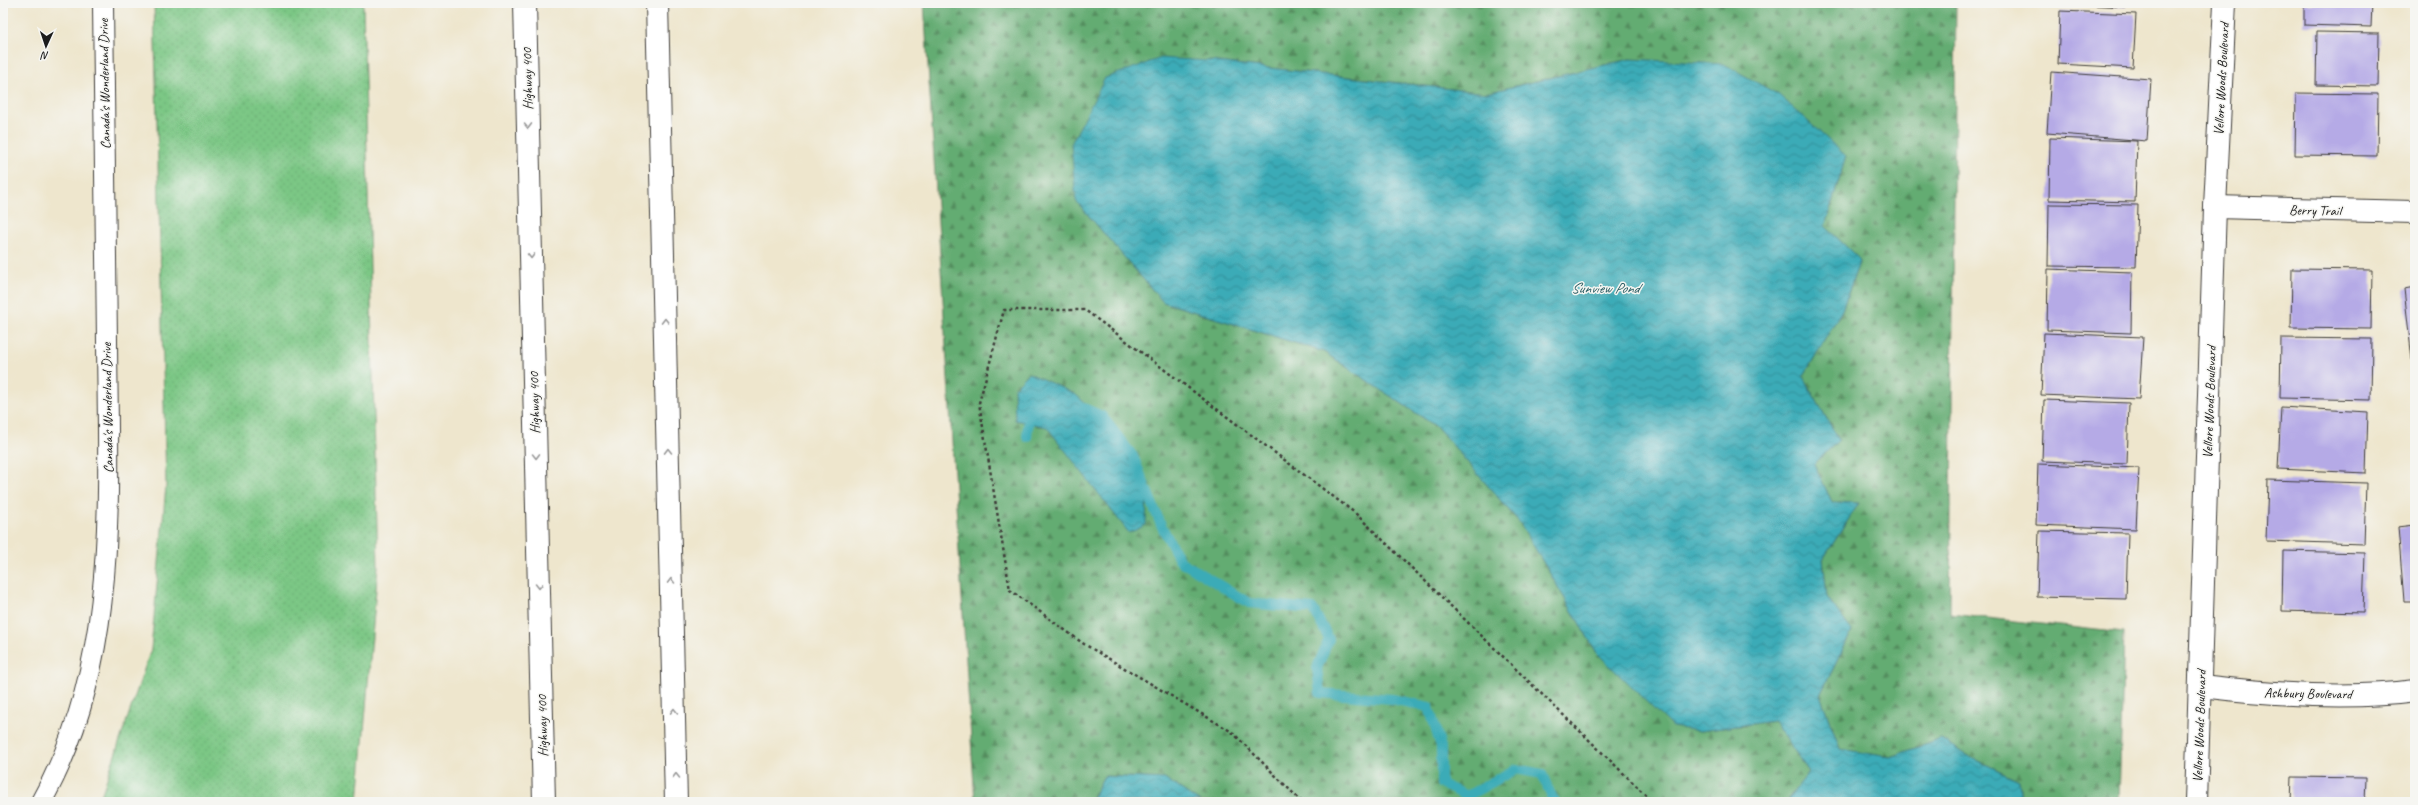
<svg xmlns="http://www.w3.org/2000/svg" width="2418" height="805" font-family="Caveat,sans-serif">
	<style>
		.grass { fill: url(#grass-dots); stroke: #4c7250 }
		.forest { fill: url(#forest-firs); stroke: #406447 }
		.water { fill: url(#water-waves); stroke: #2c646a }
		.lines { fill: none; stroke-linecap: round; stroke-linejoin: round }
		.stream { stroke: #3babb7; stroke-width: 10 }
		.building { fill: #b5aae6 }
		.service-casing { stroke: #3c3a37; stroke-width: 22 }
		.minor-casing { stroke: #3c3a37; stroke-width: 24 }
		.tertiary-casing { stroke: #3c3a37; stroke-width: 24 }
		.motorway-casing { stroke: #3c3a37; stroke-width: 24 }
		.path { stroke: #3c3a37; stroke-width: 2.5; stroke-dasharray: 3 3; stroke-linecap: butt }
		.service { stroke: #fff; stroke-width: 20 }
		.minor { stroke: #fff; stroke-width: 22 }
		.tertiary { stroke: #fff; stroke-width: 22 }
		.motorway { stroke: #fff; stroke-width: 22 }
		.oneway { stroke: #999 }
		.labels { text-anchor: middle; stroke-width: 3; stroke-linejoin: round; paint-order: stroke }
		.street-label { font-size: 14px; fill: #1c1c1c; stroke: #f6f6f2 }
		.water-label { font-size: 15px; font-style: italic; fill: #2a5c62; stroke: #f6f6f2 }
	</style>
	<defs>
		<pattern id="grass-dots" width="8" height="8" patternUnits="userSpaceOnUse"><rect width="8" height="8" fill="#7bc785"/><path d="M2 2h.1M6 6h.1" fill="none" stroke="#6aaa72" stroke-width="1.8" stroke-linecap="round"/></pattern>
		<pattern id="forest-firs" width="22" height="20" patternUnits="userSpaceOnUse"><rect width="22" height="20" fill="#64ac72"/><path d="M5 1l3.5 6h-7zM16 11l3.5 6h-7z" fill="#528b5d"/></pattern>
		<pattern id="water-waves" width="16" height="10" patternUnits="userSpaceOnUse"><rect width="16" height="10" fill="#3babb7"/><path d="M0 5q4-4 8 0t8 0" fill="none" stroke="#318a94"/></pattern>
	</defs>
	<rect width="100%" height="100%" fill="#f6f6f2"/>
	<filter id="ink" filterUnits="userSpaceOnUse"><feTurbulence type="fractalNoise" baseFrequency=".025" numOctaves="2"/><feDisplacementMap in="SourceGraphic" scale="8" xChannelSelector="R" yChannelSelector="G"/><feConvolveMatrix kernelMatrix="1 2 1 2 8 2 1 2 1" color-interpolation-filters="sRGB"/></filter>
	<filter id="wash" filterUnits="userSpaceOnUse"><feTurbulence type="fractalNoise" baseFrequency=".012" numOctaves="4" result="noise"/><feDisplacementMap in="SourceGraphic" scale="16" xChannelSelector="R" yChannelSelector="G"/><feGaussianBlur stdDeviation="0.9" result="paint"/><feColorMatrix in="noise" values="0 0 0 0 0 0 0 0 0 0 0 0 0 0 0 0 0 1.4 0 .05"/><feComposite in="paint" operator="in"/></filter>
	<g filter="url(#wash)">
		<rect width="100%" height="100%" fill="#eee6cd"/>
		<polygon class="grass" points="154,3 363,3 378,566 358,802 99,802 151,649 166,486"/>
		<polygon class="forest" points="924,3 1956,3 1950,614 2124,633 2119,802 2060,802 2060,799 2041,794 2040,802 2021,802 2019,780 1964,754 1941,739 1890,757 1840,749 1820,695 1852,631 1827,597 1823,559 1859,503 1832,502 1814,464 1839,440 1803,377 1842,310 1860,260 1825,226 1846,156 1630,59 1486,93 1209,61 1076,201 1163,302 1324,352 1437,427 1520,523 1597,653 1700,731 1774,721 1809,772 1788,799 1788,802 1200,802 1166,779 1104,776 1090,802 975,802"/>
		<g class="water">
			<polygon points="1161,58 1209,61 1486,93 1630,59 1724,64 1779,95 1846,156 1825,226 1860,260 1842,310 1803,377 1839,440 1814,464 1832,502 1859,503 1823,559 1827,597 1852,631 1820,695 1840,749 1890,757 1941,739 1964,754 2019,780 2021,802 1788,802 1788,799 1809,772 1774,721 1700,731 1672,727 1597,653 1520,523 1437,427 1324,352 1163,302 1076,201 1071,144 1105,78"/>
			<polygon points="1029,373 1075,394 1110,426 1147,491 1146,525 1129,533 1047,427 1015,420 1014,388"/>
			<polygon points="1104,776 1166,779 1200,802 1090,802"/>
		</g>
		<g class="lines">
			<g class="stream">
				<polyline points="1084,408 1102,416 1133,456 1161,525 1180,561 1249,603 1313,609 1329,639 1317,668 1320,693 1392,699 1429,707 1441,747 1441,784 1467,796 1516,769 1542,774 1554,802"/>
				<polyline points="1027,437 1029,416 1032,410"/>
			</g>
		</g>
		<g id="blocks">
			<g class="building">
				<polygon points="2046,3 2127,3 2127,7"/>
				<polygon points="2304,3 2372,3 2371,27 2304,25"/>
				<polygon points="2060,11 2136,14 2133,68 2058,64"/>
				<polygon points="2317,32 2379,33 2378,86 2316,85"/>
				<polygon points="2051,72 2151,79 2147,141 2047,133"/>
				<polygon points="2296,93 2378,94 2377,156 2295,155"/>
				<polygon points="2050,138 2137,141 2135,202 2049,200"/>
				<polygon points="2049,204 2138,205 2136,267 2048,266"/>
				<polygon points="2048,269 2132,272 2131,333 2047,330"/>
				<polygon points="2292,269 2372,270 2371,329 2291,328"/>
				<polygon points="2415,287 2415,359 2412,360 2404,289"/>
				<polygon points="2044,333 2143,337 2139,399 2041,395"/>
				<polygon points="2281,338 2372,339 2371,400 2280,398"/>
				<polygon points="2044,400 2129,403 2127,464 2042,461"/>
				<polygon points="2281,407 2368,412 2366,473 2278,469"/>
				<polygon points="2038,464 2139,468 2136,529 2036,525"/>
				<polygon points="2268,480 2366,483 2364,544 2266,541"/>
				<polygon points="2415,525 2415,601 2404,601 2398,527"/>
				<polygon points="2039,531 2128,533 2126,599 2037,597"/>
				<polygon points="2283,551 2365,553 2363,613 2282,611"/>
				<polygon points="2292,777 2366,778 2365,802 2291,802"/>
			</g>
		</g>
	</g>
	<g filter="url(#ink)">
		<use href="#blocks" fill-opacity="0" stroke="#3c3a37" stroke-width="1"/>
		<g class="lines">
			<defs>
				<path id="service" d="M41,802C120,662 108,496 107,341C106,228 104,116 103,3"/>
				<polyline id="minor" points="2215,207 2415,212"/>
				<g id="tertiary">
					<path d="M2201,686C2268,694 2347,700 2415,691"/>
					<polyline points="2196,802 2215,207 2225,3"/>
				</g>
				<g id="motorway">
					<polyline points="525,3 544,802"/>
					<polyline points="657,3 676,802"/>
				</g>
			</defs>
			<use href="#service" class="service-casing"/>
			<use href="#minor" class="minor-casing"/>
			<use href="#tertiary" class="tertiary-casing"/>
			<use href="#motorway" class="motorway-casing"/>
			<polyline class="path" points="1302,802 1232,732 1084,644 1010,590 979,403 1004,310 1085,310 1355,513 1653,802"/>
			<use href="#service" class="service"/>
			<use href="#minor" class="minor"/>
			<use href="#tertiary" class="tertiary"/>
			<use href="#motorway" class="motorway"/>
		</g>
		<defs><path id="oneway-chevron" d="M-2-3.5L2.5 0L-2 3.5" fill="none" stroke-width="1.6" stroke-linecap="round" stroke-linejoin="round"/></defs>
		<g class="oneway">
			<use href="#oneway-chevron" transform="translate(528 126) rotate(89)"/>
			<use href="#oneway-chevron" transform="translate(531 256) rotate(89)"/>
			<use href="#oneway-chevron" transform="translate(665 321) rotate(-91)"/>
			<use href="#oneway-chevron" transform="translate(668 451) rotate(-91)"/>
			<use href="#oneway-chevron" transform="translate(536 456) rotate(89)"/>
			<use href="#oneway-chevron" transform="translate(671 581) rotate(-91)"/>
			<use href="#oneway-chevron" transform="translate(539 586) rotate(89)"/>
			<use href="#oneway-chevron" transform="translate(674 711) rotate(-91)"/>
			<use href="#oneway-chevron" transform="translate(676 776) rotate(-91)"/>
		</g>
	</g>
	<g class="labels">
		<g class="street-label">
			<text transform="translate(527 79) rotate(-91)" y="5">Highway 400</text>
			<text transform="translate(2221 79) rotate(-87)" y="5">Vellore Woods Boulevard</text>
			<text transform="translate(104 84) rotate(-91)" y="5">Canada's Wonderland Drive</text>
			<text transform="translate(2315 210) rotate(1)" y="5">Berry Trail</text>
			<text transform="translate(2209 402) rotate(-88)" y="5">Vellore Woods Boulevard</text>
			<text transform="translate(534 403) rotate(-91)" y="5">Highway 400</text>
			<text transform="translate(107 408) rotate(-91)" y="5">Canada's Wonderland Drive</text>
			<text transform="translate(2308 693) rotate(1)" y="5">Ashbury Boulevard</text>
			<text transform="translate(542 726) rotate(-91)" y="5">Highway 400</text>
			<text transform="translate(2199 726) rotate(-88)" y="5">Vellore Woods Boulevard</text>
		</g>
		<g class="water-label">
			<text x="1605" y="293">Sunview Pond</text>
		</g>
	</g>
	<rect width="2418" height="805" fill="none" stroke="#f6f6f2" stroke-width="16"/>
	<g transform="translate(46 46) rotate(183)" stroke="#f6f6f2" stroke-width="3" paint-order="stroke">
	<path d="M0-3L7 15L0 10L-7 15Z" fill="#1c1c1c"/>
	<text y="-6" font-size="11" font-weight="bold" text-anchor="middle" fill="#1c1c1c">N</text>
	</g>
</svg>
